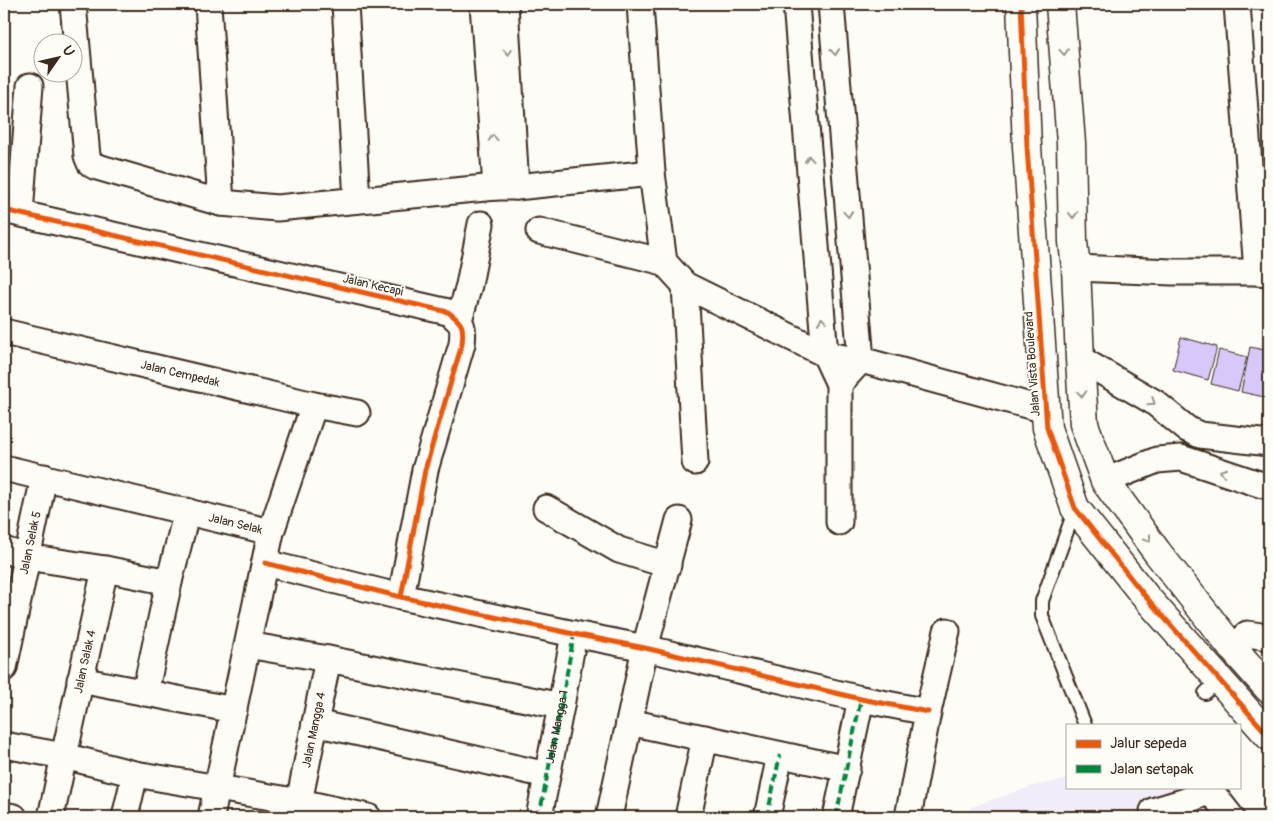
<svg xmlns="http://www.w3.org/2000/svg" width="1273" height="821" font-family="Pangolin,sans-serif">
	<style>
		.built { fill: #f2ecf8 }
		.building { fill: #d7c8f9; stroke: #3b2a1e }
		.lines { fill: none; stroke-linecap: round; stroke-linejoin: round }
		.lane-casing { stroke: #3b2a1e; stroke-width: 16 }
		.street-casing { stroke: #3b2a1e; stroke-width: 29 }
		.secondary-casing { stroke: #3b2a1e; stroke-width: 31 }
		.lane { stroke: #fdfcf7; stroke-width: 12 }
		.street { stroke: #fdfcf7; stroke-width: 25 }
		.secondary { stroke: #fdfcf7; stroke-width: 28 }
		.quiet { stroke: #00873e; stroke-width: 4; stroke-dasharray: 8 4; stroke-linecap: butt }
		.cycleway-casing { stroke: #fdfcf7; stroke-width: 8 }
		.cycleway { stroke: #e8590c; stroke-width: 5 }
		.oneway { stroke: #9c938a }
		.labels { text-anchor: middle; stroke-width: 4; stroke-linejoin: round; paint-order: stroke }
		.street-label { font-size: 12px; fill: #3b2a1e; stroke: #fdfcf7 }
	</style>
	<rect width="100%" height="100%" fill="#fdfcf7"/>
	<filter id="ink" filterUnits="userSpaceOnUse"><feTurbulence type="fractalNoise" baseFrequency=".02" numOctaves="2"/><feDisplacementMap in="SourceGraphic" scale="10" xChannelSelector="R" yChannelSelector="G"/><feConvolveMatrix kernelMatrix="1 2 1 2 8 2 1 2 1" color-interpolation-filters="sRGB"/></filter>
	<g filter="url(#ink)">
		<polygon class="built" points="1067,779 1067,787 1186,787 1240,817 970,817 971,807 1033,786"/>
		<g class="building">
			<polygon points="1181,337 1217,347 1208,380 1173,370"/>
			<polygon points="1250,347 1269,351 1269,398 1241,392"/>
			<polygon points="1219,350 1247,357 1238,391 1211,384"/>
		</g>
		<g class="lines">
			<defs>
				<g id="lane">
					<polyline points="1075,509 1042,601 1042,616 1085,725"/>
					<polyline points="1205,693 1219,680"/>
				</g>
				<g id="street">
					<polyline points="73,4 87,156 90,163 94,166 221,203 277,208 496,187 516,187 652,173"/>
					<polyline points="208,4 221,203"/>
					<polyline points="345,4 357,200"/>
					<polyline points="483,4 496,187"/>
					<polyline points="505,4 516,187"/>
					<polyline points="640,4 652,173 664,262 685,285 695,462"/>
					<polyline points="796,4 825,354 839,384 839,522"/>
					<polyline points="831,4 861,360 839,384"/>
					<polyline points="1237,4 1257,272 1269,273"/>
					<path d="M4,210L448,312C463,323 464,326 462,344L425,470L401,597"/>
					<polyline points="20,213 30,86"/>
					<polyline points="539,231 664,262"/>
					<polyline points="1076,268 1172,272 1257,272"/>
					<polyline points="685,285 825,354 844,358 861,360 1045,410"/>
					<polyline points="459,320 469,285 481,224"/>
					<path id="s1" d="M4,332L314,405L357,413"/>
					<polyline points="1080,359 1154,402 1187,429 1200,435 1269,443"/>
					<path id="s2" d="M4,468L271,532L211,817"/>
					<polyline points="1105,481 1157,460 1181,458 1262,485 1269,486"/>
					<polyline points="546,508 619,550 668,565"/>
					<polyline points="271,532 314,405"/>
					<polyline points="4,550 27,557 105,569 169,582"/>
					<polyline points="265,563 401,597 574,634 645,648 861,699 928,712"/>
					<polyline points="1247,634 1269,637"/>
					<polyline points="248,645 328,659 561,706"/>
					<path id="s3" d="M4,668L44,477"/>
					<polyline points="80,680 234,710"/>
					<polyline points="145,693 169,582 187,511"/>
					<polyline points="629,722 847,769"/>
					<polyline points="315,723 547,775"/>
					<polyline points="4,745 64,756 135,774 300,802 368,817"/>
					<polyline points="1153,811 1186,801 1207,792 1217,799 1231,817"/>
					<polyline points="4,815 14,817"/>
					<path id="s4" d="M51,817L64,756L105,569"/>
					<polyline points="125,817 135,774"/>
					<path id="s5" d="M296,817L328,659"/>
					<path id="s6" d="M539,817L561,706L574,634"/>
					<polyline points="609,817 645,648 679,520"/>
					<polyline points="688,817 705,738"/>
					<polyline points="767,817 780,755"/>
					<polyline points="836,817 861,699"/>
					<polyline points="908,817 928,712 947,631"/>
				</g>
				<g id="secondary">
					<polyline points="1021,4 1027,147 1047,428 1075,508 1145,596 1269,736"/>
					<polyline points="1060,4 1071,143 1073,242 1076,268 1080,359 1084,424 1105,481 1157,552 1230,645 1269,689"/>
				</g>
			</defs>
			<use href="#lane" class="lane-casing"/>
			<use href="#street" class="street-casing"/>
			<use href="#secondary" class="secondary-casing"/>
			<use href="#lane" class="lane"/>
			<use href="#street" class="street"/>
			<use href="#secondary" class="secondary"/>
			<g class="quiet">
				<polyline points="539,817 561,706 574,634"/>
				<polyline points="767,817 780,755"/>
				<polyline points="836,817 861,699"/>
			</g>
			<defs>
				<g id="cycleway">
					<polyline points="1021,4 1027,147 1047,428 1075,508 1145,596 1269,736"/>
					<path d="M4,210L448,312C463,323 464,326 462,344L425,470L401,597"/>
					<polyline points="265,563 401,597 574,634 645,648 861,699 928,712"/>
				</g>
			</defs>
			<use href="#cycleway" class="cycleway-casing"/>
			<use href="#cycleway" class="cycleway"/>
		</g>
		<defs><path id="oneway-chevron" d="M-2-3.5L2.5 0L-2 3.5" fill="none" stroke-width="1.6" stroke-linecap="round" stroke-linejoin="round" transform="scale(1.25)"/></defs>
		<g class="oneway">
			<use href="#oneway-chevron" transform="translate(508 52) rotate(87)"/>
			<use href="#oneway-chevron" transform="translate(835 52) rotate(85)"/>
			<use href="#oneway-chevron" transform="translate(1064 52) rotate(86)"/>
			<use href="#oneway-chevron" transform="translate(493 138) rotate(-94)"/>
			<use href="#oneway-chevron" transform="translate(809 159) rotate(-95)"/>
			<use href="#oneway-chevron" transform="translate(848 214) rotate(85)"/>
			<use href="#oneway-chevron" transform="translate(1073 215) rotate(89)"/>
			<use href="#oneway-chevron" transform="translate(822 321) rotate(-95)"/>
			<use href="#oneway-chevron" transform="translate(1082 394) rotate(86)"/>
			<use href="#oneway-chevron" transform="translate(1152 402) rotate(33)"/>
			<use href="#oneway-chevron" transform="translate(1223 472) rotate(-162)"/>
			<use href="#oneway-chevron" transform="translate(1148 539) rotate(54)"/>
		</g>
	</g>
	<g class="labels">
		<g class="street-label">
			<text transform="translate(373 285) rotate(13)" y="4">Jalan Kecapi</text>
			<text transform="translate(1032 364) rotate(-94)" y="4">Jalan Vista Boulevard</text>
			<text dy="4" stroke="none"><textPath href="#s1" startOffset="181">Jalan Cempedak</textPath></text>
			<text dy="4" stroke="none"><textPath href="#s2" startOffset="238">Jalan Selak</textPath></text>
			<text dy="4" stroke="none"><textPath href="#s3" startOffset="128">Jalan Selak 5</textPath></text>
			<text dy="4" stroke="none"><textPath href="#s4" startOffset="159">Jalan Salak 4</textPath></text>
			<text dy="4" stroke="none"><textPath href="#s6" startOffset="92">Jalan Mangga 1</textPath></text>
			<text dy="4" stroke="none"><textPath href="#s5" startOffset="89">Jalan Mangga 4</textPath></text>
		</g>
	</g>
	<rect width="1273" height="821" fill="none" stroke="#fdfcf7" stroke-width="20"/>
	<rect x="10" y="10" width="1253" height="801" fill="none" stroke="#3b2a1e" stroke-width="2" filter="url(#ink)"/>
	<rect x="1066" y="724" width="175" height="65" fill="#fdfcf7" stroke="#afa8a0"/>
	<rect x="1076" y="740" width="25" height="8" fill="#e8590c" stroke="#afa8a0"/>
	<text x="1110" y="748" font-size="15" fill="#3b2a1e">Jalur sepeda</text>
	<rect x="1076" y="765" width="25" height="8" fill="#00873e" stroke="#afa8a0"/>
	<text x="1110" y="774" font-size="15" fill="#3b2a1e">Jalan setapak</text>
	<g transform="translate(58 58) rotate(56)"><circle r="24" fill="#fdfcf7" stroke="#afa8a0"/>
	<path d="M0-4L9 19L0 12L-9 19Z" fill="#3b2a1e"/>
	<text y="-8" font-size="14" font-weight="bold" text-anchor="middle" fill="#3b2a1e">U</text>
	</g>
</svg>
